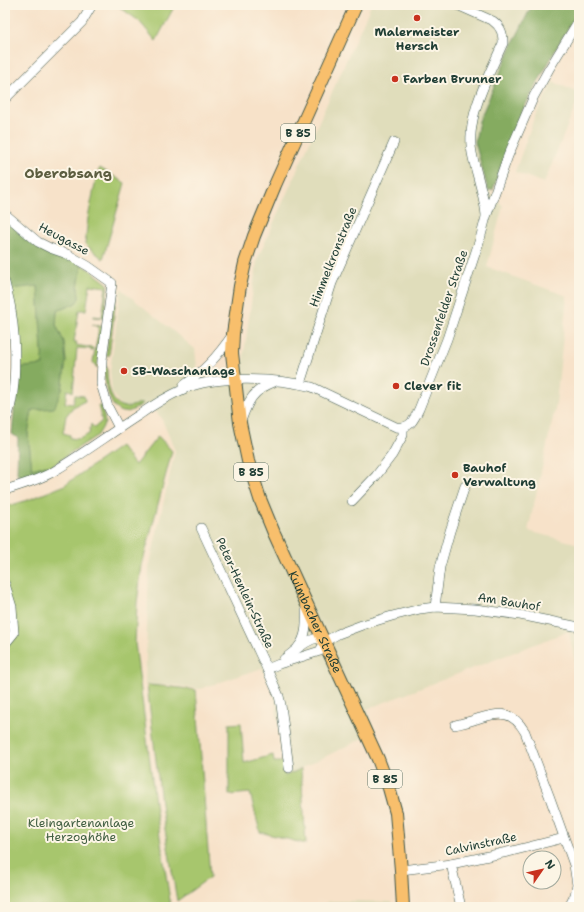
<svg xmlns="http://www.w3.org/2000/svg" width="584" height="912" font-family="'Shantell Sans',sans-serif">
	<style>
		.built { fill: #e0ddbb }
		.green { fill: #a7c66d; stroke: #638250 }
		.forest { fill: #85ab60; stroke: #52744a }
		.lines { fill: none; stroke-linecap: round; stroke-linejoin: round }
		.minor-casing { stroke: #3f564a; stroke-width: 10 }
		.major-casing { stroke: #3f564a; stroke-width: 14 }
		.minor { stroke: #fff; stroke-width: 9 }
		.major { stroke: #f8bf6c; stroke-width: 12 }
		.poi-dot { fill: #c8321e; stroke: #fcf5e5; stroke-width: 1.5 }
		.labels { text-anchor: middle; stroke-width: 4; stroke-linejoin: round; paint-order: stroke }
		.shield { fill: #fcf5e5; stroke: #617469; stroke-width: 1 }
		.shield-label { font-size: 11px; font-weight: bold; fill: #1f3d34 }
		.poi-label { font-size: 12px; font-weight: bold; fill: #1f3d34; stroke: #fcf5e5; text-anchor: start }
		.street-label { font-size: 12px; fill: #1f3d34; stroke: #fcf5e5 }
		.park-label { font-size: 12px; fill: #415f42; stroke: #fcf5e5 }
		.quarter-label { font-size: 14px; font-weight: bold; fill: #5c5e40; stroke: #fcf5e5 }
	</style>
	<rect width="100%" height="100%" fill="#fcf5e5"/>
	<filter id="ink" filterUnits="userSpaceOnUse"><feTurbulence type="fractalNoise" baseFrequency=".025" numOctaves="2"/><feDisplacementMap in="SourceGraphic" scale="8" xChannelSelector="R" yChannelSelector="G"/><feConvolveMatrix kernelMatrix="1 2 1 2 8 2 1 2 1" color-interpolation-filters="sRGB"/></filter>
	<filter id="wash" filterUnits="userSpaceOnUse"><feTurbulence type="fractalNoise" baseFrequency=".012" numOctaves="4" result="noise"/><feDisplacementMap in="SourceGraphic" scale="16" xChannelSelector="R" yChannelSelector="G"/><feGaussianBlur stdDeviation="0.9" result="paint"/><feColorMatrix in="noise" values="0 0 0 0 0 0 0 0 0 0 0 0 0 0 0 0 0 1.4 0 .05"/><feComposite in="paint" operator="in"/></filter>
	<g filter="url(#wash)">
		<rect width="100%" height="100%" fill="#f7e2c9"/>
		<g class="built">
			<polygon points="371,5 532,5 509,52 479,121 488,190 503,206 487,267 567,296 556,404 528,531 579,544 579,681 569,631 367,709 376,732 285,776 275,698 262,668 200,689 172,685 145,685 149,568 175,451 161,417 149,406 123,409 112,393 110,371 121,289 195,349 198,376 242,368 257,260"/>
			<polygon points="553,82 579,93 579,97 544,183 515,172 534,118"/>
			<polygon points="331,901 359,901 392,902 392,907 315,907"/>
		</g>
		<g class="green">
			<polygon points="118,5 175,5 156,41 139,21 118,6"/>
			<polygon points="100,168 125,183 103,259 85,244 88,218 97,174"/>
			<polygon points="82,264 108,284 104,318 93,317 94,316 102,317 106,287 90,285 86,310 79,310 74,342 77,342 76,345 93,348 93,351 91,351 91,349 77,348 73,392 71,391 67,390 65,403 73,404 75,395 84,396 85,401 73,407 66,416 63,433 70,435 70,438 79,439 89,434 91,424 94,428 102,421 98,406 101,405 104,416 105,423 98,435 70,453 47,470 46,465 32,470 28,434 32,409 62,390 66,361 64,342 56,325 57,311 76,303 79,298 78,287"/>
			<path d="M38,285L43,366L17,368V361L20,357V345L17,343L14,321L17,317C16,312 17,307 12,303L10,289Z"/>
			<polygon points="115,288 117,290 109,356 106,354"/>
			<polygon points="93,324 103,327 97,368 93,362 99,327 92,325"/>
			<path d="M107,367C107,379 109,406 125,407C131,408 137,403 143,403C126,417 115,416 108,393C106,385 104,377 104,368Z"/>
			<polygon points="158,436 172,451 142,565 137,603 135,643 156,811 171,907 5,907 5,644 14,632 5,584 5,507 28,500 63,486 120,446 135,465"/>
			<polygon points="147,685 172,687 196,690 210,877 177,901 162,811"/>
			<polygon points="241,723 244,763 273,755 274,762 283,762 285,776 301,769 306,844 260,832 250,793 229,795 229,724"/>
		</g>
		<g class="forest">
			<polygon points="532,5 579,5 579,10 560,42 518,119 493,190 488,190 475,142 479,121 509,52"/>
			<polygon points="5,218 50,253 63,257 82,264 78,287 79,298 76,303 57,311 56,325 64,342 66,361 62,390 54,408 32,410 28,434 32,469 46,465 47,474 24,484 17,473 18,438 12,434 14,412 17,368 43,365 38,286 10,289 5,270"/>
		</g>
	</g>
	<g filter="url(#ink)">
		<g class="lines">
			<defs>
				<g id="minor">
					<path d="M457,5L493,21C501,27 503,33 503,43C489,75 465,118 472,153C476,174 484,194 486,215"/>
					<polyline points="5,99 82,22 92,5"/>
					<polyline points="5,214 38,242 50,248 67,254 88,266 112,283 102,360 101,384 108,407 119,428"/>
					<path d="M5,283C7,292 10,301 11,310C16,338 18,397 5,422"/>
					<polyline points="300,384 332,283 394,142"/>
					<path d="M183,386C205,370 217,357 233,334"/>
					<path d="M241,421C248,401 253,390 274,382"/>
					<path d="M5,490C21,485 42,479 56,470C84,453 111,433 139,415C153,405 168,396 184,389C216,375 279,378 312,387L396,427C410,429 414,420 419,409L447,339L480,239L486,217L508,156L534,96L549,69L579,20"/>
					<polyline points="352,501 376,476 392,455 403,435 403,427"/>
					<polyline points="201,528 267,669 279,696 281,705 289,768"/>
					<polyline points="5,584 12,607 14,633 5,644"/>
					<polyline points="435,607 440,567 450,531 465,486"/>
					<polyline points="324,642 338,634 362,625 392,616 420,609 435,607 475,609 520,615 579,627"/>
					<path d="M298,647C308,636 306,620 306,606"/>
					<path d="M284,659C294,652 304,641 317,638L324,642"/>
					<polyline points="267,669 279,664 320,651 323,645 324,642"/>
					<path d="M455,725C463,723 472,721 480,718C501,712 513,711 525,732L550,798L574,865L577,885L575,895L569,907"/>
					<polyline points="451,864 461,907"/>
					<polyline points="401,870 451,864 512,851 564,838"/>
				</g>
				<g id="major">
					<path id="s1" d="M356,5L275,185L254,236L245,263L240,286L233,334L232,353L240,423L248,461L260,499L274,533L378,759L389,788L396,813L401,870L403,907"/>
				</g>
			</defs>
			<use href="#minor" class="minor-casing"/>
			<use href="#major" class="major-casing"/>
			<use href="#minor" class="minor"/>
			<use href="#major" class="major"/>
		</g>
	</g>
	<g class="poi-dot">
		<circle cx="417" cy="18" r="4"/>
		<circle cx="395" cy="79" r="4"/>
		<circle cx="124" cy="371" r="4"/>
		<circle cx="396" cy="386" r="4"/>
		<circle cx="455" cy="475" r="4"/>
	</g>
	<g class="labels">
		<g class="shield">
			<rect x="281" y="124" width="34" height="18" rx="3"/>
			<rect x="234" y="463" width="34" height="18" rx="3"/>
			<rect x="368" y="770" width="34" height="18" rx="3"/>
		</g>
		<g class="shield-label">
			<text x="298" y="137">B 85</text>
			<text x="251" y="476">B 85</text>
			<text x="385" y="783">B 85</text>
		</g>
		<g class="poi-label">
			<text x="417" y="36" text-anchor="middle">Malermeister<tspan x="417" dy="14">Hersch</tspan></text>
			<text x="403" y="83">Farben Brunner</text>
			<text x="132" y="375">SB-Waschanlage</text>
			<text x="404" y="390">Clever fit</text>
			<text x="463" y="472">Bauhof<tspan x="463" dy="14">Verwaltung</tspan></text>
		</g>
		<g class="street-label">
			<text transform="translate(64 239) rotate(28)" y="4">Heugasse</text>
			<text transform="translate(333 257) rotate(-68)" y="4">Himmelkronstraße</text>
			<text transform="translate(444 308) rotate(-71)" y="4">Drossenfelder Straße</text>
			<text transform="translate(245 593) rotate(65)" y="4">Peter-Henlein-Straße</text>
			<text transform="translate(509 602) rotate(9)" y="4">Am Bauhof</text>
			<text dy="4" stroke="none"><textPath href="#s1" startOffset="656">Kulmbacher Straße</textPath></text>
			<text transform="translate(481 844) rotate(-12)" y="4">Calvinstraße</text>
		</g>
		<g class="park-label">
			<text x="81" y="827">Kleingartenanlage<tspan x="81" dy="14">Herzoghöhe</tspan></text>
		</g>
		<g class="quarter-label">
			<text x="68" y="178">Oberobsang</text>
		</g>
	</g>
	<rect width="584" height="912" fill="none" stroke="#fcf5e5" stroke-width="20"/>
	<g transform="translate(542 870) rotate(56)"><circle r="19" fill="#fcf5e5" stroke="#a4ab9e"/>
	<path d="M0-3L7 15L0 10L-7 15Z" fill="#c8321e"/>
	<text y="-6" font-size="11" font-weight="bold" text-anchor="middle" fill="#1f3d34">N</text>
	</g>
</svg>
